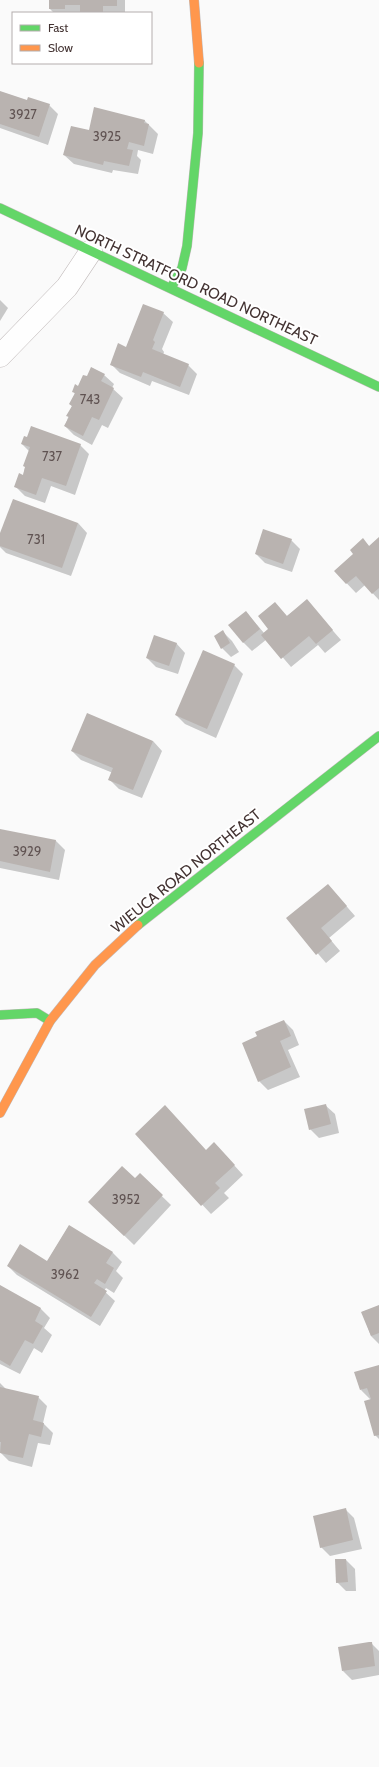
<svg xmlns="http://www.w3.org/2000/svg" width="379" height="1767" font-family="Cabin,sans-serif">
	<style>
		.shadow { fill: #0003 }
		.building { fill: #b9b3b0 }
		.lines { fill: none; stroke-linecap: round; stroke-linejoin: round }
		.street-casing { stroke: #c1baba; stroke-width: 23 }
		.fast-casing { stroke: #c1baba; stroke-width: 10 }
		.slow-casing { stroke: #c1baba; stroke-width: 10 }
		.street { stroke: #fefefe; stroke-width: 22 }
		.fast { stroke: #63d668; stroke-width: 9 }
		.slow { stroke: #ff974d; stroke-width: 9 }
		.labels { text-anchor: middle; stroke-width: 4; stroke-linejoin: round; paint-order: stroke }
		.number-label { font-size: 13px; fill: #605352 }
		.street-label { font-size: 15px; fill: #433332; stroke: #fff }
	</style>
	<rect width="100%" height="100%" fill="#fafafa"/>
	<g class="shadow">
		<polygon points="50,0 125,0 125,13 54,13 50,9"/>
		<polygon points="0,92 27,101 49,105 58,114 48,145 0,128"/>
		<polygon points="144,120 158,134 153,154 138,150 137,156 141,160 138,174 113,170 112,173 74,164 64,155"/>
		<polygon points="0,300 8,308 0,321"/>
		<polygon points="163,313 173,322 162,349 164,352 163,355 188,365 197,374 189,395 152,381 150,386 120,373 111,364"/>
		<polygon points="92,368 104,375 114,384 112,388 123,398 108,428 102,425 92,445 74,435 65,426 72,406 70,404 75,394 73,391 88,377"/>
		<polygon points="22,444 80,445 89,454 75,495 51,486 45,503 25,496 16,487 23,476 29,451"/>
		<polygon points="78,523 87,533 71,576 6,553 0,547 0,536"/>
		<polygon points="379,538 379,600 365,585 356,593 335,571 354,554 363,540 370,547"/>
		<polygon points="291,540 300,549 292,572 265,563 256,554"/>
		<polygon points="307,601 341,640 325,653 318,645 291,667 267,639 252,651 243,642 246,612 264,633"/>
		<polygon points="223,632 232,641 239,652 231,657 222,648"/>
		<polygon points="176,643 185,653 178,674 156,667 147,658"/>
		<polygon points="234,665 243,674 216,738 185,724 176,715"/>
		<polygon points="153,741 162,751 142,798 119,789 110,780 113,773 81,760 72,751"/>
		<polygon points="0,830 56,841 65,850 59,880 0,868"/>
		<polygon points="328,885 355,916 329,938 340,951 326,963 288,919"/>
		<polygon points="284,1021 293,1030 299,1045 288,1050 300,1077 268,1090 259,1081 258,1037"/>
		<polygon points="325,1105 335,1114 339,1133 319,1138 310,1129"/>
		<polygon points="136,1134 206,1151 223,1153 243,1175 224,1193 229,1198 211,1214"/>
		<polygon points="140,1175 171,1205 134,1245 99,1211"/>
		<polygon points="69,1226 113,1253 122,1262 116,1271 123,1278 114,1293 106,1288 104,1291 115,1301 100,1326 17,1275 8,1266 47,1262"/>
		<polygon points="0,1286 41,1309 50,1318 44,1328 52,1335 42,1353 34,1348 20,1374 0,1364"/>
		<polygon points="379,1306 379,1344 371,1336 362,1312"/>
		<polygon points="379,1366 379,1439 375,1435 371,1400 361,1390"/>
		<polygon points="0,1383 7,1390 38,1397 47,1406 43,1423 53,1433 50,1445 38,1443 32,1467 9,1461 0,1452"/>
		<polygon points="345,1509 354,1518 362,1549 330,1556 321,1547"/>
		<polygon points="346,1560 355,1569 356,1591 346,1591 337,1582"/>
		<polygon points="371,1643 379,1651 379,1675 352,1680 343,1671"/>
	</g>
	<g class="building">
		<polygon points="49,0 117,0 117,6 103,6 103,13 80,13 80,5 65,5 65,9 49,9"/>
		<polygon points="0,91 27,100 28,97 50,104 39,137 0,124"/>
		<polygon points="94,107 145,120 144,123 149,124 144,146 129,142 127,149 133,150 129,166 104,161 103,165 63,155 71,126 89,130"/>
		<polygon points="143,304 164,312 153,340 155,342 152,349 189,364 180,387 143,372 141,377 110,365 118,343 126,347"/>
		<polygon points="91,367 105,374 101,381 114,388 99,420 92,417 83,436 64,426 69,417 66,416 72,406 69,404 75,393 72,392 75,384 78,386 83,375 87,376"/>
		<polygon points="31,426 81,444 66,486 42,478 36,495 14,487 19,473 23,475 25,467 23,466 30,447 21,444 24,436 27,437"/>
		<polygon points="13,499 78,523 62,568 0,546 0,533"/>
		<polygon points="263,529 292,539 283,564 255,554"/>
		<polygon points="379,537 379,588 372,594 356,576 346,584 334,571 353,554 350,550 363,538 369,546"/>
		<polygon points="307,599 333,630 316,644 309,636 281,659 261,635 268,629 258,616 275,602 287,616"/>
		<polygon points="246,611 260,629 243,643 228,625"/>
		<polygon points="223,630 230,643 221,649 214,636"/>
		<polygon points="154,635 177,643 169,666 146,658"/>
		<polygon points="203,650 235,664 207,729 175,715"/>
		<polygon points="87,713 153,741 133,790 108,780 113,768 71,751"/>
		<polygon points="0,829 56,840 50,872 0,861"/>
		<polygon points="328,884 347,906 321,928 332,941 316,955 286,918"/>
		<polygon points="284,1020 291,1036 280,1041 291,1067 258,1082 242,1043 257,1036 255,1032"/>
		<polygon points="326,1104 331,1124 309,1130 304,1109"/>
		<polygon points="165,1105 206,1150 214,1142 235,1165 215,1183 220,1188 201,1206 135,1134"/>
		<polygon points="122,1166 135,1178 140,1173 163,1195 124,1236 88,1202"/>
		<polygon points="69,1225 113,1252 106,1263 114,1268 105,1284 97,1279 94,1283 107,1291 91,1317 7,1266 20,1244 47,1261"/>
		<polygon points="0,1285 41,1308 35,1321 43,1326 33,1344 25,1340 10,1366 0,1360"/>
		<polygon points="379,1305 379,1333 371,1336 361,1312"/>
		<polygon points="379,1365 379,1435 374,1436 364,1401 371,1399 367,1388 360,1390 354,1372"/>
		<polygon points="0,1387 39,1396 33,1420 44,1423 41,1437 29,1434 23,1458 0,1453 1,1442 0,1442"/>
		<polygon points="346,1508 353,1540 320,1548 313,1516"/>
		<polygon points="335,1559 346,1559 348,1582 336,1583"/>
		<polygon points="369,1642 372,1642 375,1666 342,1671 338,1647"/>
	</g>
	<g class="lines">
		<defs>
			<polyline id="street" points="0,356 67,287 91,251"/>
			<g id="fast">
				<polyline points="0,208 379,387"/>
				<polyline points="171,288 182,268 187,246 198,133 199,63"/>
				<polyline points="138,925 379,736"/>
				<polyline points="0,1015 37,1013 50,1021"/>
			</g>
			<g id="slow">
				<polyline points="194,0 199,63"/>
				<polyline points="0,1113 50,1021 95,965 138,925"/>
			</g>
		</defs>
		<use href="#street" class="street-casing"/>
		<use href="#fast" class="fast-casing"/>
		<use href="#slow" class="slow-casing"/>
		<use href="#street" class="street"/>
		<use href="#fast" class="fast"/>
		<use href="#slow" class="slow"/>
	</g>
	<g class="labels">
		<g class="number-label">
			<text x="23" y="119">3927</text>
			<text x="107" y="141">3925</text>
			<text x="90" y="404">743</text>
			<text x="52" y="461">737</text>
			<text x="36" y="544">731</text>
			<text x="27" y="856">3929</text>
			<text x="126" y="1204">3952</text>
			<text x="65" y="1279">3962</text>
		</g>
		<g class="street-label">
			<text transform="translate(196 285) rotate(25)" y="5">NORTH STRATFORD ROAD NORTHEAST</text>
			<text transform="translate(186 871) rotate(-39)" y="5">WIEUCA ROAD NORTHEAST</text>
		</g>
	</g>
	<rect x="12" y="12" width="140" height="52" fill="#ffffff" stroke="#b4adad"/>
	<rect x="20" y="25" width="20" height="6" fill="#63d668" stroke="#b4adad"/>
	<text x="48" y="32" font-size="12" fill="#433332">Fast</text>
	<rect x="20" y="45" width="20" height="6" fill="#ff974d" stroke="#b4adad"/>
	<text x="48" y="52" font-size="12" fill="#433332">Slow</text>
</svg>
